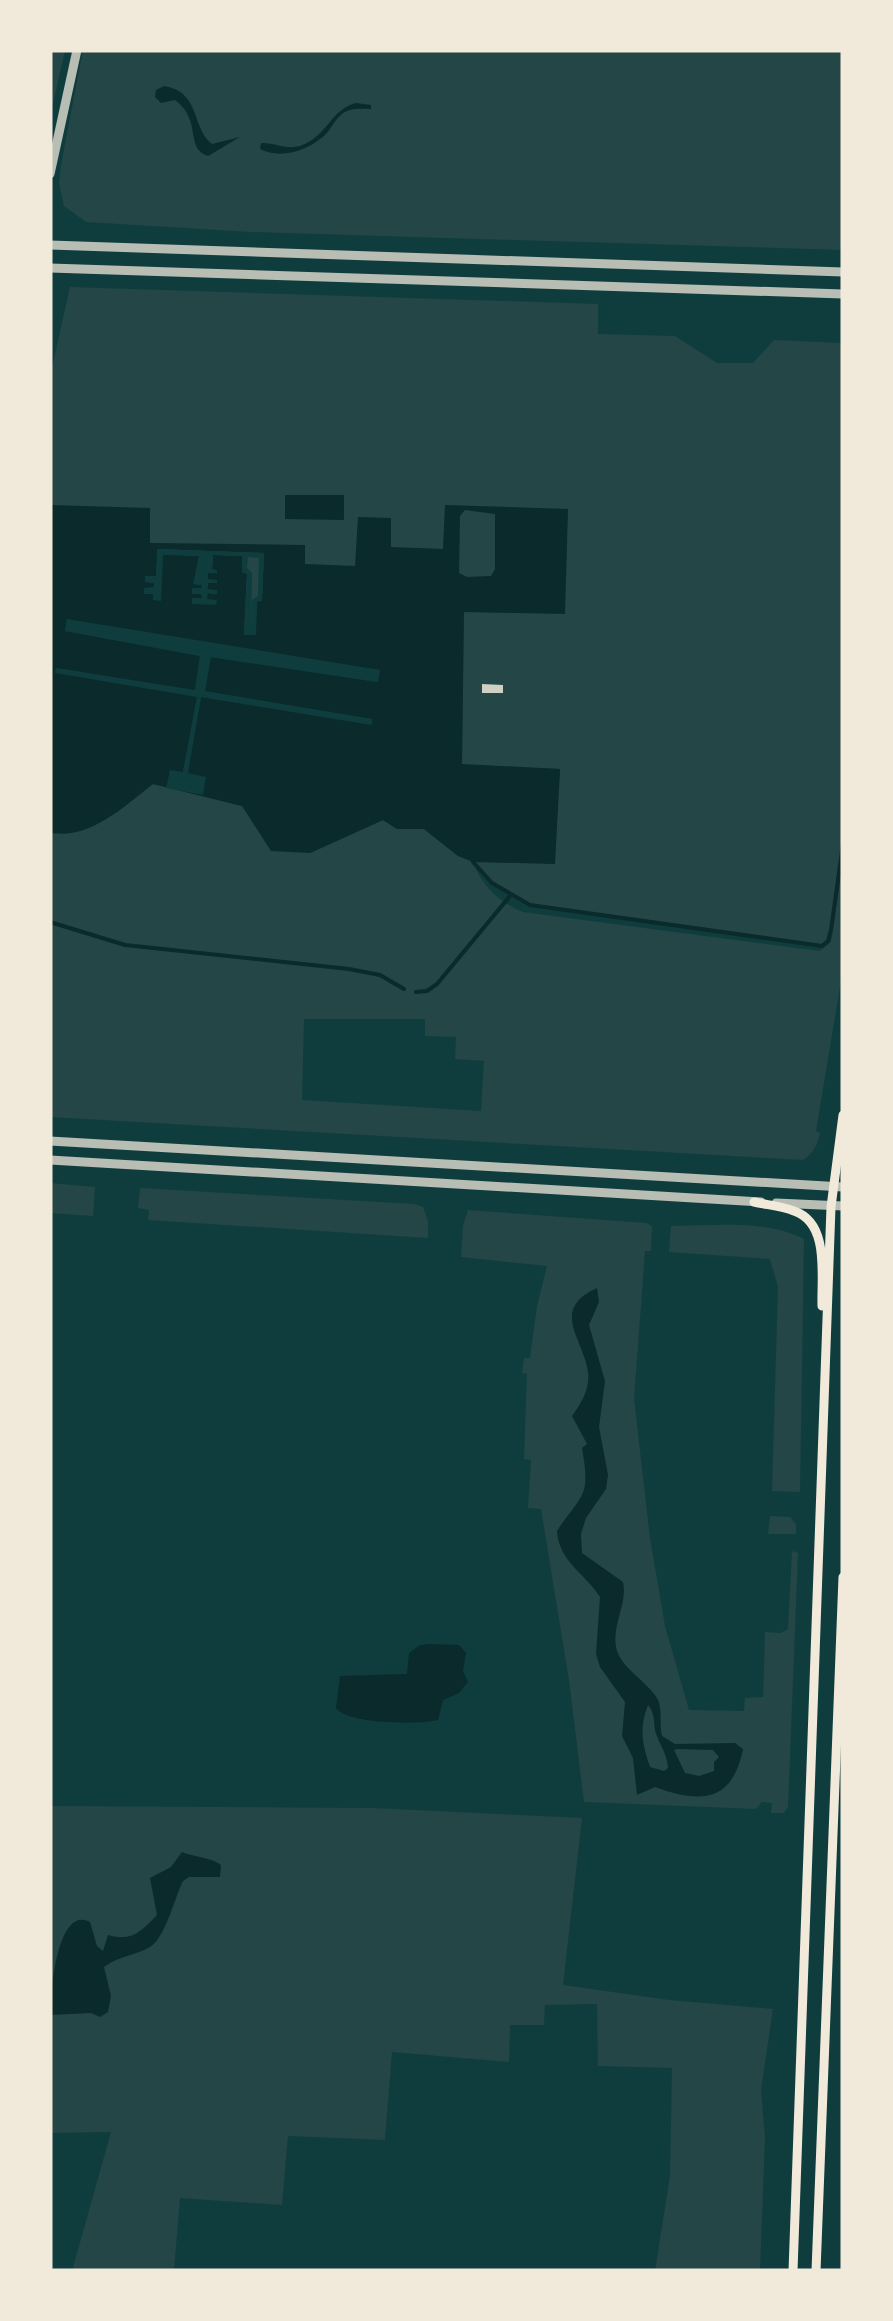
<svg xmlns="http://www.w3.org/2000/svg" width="893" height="2321" font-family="'Fira Sans',sans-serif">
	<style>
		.green { fill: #244646; fill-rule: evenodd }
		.water { fill: #0a2a2b; fill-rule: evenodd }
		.pier { fill: #0f3d3e; fill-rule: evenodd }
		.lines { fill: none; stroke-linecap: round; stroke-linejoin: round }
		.stream { stroke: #0a2a2b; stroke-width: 4 }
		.building { fill: #cfcfc3 }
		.tertiary { stroke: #b8beb3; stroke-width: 9 }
		.secondary { stroke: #f1e9da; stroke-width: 9 }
	</style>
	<rect width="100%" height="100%" fill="#0f3d3e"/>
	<g class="green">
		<polygon points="50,50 65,50 50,117"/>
		<polygon points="83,50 843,50 843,250 251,232 86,222 64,206 59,183 61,165"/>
		<path d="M70,287L598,304V334L675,336L717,363H753L774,340L843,343V844L828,941L822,946H812L530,905L510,896L475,867C485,889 501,903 523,912L820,951L831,942L843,861V969L816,1131L820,1133C817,1145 814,1153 803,1160L50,1117V832L54,834L98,823L153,784L242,806L310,853L383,820L397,829H424L458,856L554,864L560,769L462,765L463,630L256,635L50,525V376ZM304,1019H425V1036L456,1037L455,1059L484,1061L481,1111L302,1100Z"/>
		<polygon points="50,1183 95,1187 93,1216 50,1213"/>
		<polygon points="140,1188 415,1204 423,1207 428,1221 428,1238 148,1220 149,1210 138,1208"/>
		<polygon points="468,1210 646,1223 652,1226 651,1251 645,1251 634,1399 650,1538 665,1626 689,1710 744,1711 745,1698 763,1697 765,1632 781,1633 788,1629 792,1551 798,1553 788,1807 784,1813 771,1813 772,1803 762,1802 756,1809 584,1802 569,1680 541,1509 528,1508 531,1460 524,1459 527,1374 522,1373 524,1358 530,1358 537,1306 547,1266 461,1257 463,1226"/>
		<path d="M671,1226C715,1226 764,1219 804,1239L800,1492L772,1491L778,1287L770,1259L669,1252Z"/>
		<polygon points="770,1516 790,1517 796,1524 796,1534 768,1534"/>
		<polygon points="50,1806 372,1808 582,1818 563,1985 669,2000 773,2009 761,2090 765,2138 760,2271 655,2271 670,2176 672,2068 598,2066 597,2004 545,2005 544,2025 510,2025 509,2062 392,2052 385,2140 288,2136 282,2205 180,2198 174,2270 72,2271 111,2132 50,2133"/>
	</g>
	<g class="water">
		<path d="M164,86C201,92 191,127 212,144L240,137L208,156C184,148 203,121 175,100L161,103L155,97L156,90Z"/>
		<path d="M356,103L371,105V109C363,109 354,108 347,111C337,115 333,126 326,134C310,150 281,160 260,149L261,143C273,142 286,150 300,146C327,137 331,109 356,103Z"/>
		<polygon points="285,495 344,495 344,520 285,519"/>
		<path d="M50,505L150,508V543L305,545V564L355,566L358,517L391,518V547L443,549L445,505L568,509L565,614L464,612L462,764L560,769L555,864L473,862L458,856L424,829H397L383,820L310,853L271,851L242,806L153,784C126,805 87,842 50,832ZM465,510L495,514V569L491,576L467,577L459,573L460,516ZM158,549L264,553L262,601H257L255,635L244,634L247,573L243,556L213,555L212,570L216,573H208V579L216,583H208L207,590L216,594L207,593V600L202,598V594H193L202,588V585L194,584L199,556L163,554L154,594L145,588H154L155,583L145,582V577L156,576ZM67,620L379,670L377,682L210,657L205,692L372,719V724L201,697L187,774L183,772L197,696L55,672L57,668L195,691L200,656L65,631Z"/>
		<path d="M597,1288L599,1302L589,1325L605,1381L599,1427L608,1475L606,1489L586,1518L581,1534L582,1553L623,1582C628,1605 610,1627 617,1651C623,1669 647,1682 657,1698C663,1708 659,1724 662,1736L675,1744L735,1743L743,1749C732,1804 699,1803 655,1787L637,1795L633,1758L622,1736L625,1702L600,1667L596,1654L600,1597C585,1573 559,1562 557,1531C582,1493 591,1499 582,1448L587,1444L572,1416C582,1402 590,1389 588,1372C584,1339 549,1310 597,1288ZM648,1705C657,1716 652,1724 657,1736C662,1749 667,1754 668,1768L664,1771L650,1767C642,1744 639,1728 648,1705ZM678,1749L713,1750L719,1757L714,1762V1771L699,1776L685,1773L674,1750Z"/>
		<path d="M429,1644L459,1645L466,1653L463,1671L468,1682L459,1693L443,1700L438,1720C419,1725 347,1724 336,1708L340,1676L407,1674L409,1653L420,1645Z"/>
		<path d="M182,1852C194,1857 210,1857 221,1865L220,1877H189L183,1881C175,1896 166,1937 150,1947C136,1955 119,1956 104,1967L111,1996L108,2012L100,2017L91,2013L50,2015C50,1995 57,1904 90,1922L97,1946L103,1951L108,1935C131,1942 141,1932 157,1915L150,1878L171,1867Z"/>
	</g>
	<g class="pier">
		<path d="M157,549L264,553L262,601L257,602L256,635H244L247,574L242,573V556L213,555L212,569L217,570V573H208V579L217,580V583H208L207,589L217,590V594L208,593L207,599L217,600L216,605L192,604V598H202L201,594H192V588H202L201,585L193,584L199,556L163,555L161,601L153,600V594H144V588L154,587V583L145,582V576H156ZM248,557L259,558L258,596L252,600L251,630L252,573L247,568Z"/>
		<path d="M67,619L380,670L378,682L211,657L205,691L372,719L371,725L201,697L188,773L206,777L203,795L166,788L170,770L183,772L197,697L55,673L56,668L195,690L200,656L65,631ZM71,625L374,674V677L211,652L205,656L201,651Z"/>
	</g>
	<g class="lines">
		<g class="stream">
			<polyline points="473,862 492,883 530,905 822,946 828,941 831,930 843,844"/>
			<polyline points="50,922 125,945 349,969 380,975 404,989"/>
			<polyline points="416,992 427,991 437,984 510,896"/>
		</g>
	</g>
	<polygon class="building" points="482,684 503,685 503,693 482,693"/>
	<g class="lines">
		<g class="tertiary">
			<polyline points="50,174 77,50"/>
			<polyline points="50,245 843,272"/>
			<polyline points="50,268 843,294"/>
			<polyline points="50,1141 843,1187"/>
			<polyline points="50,1160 761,1202"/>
			<polyline points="776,1203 843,1206"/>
		</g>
		<g class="secondary">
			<path d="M754,1202C767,1205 782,1206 794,1211C830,1223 821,1276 822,1306"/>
			<polyline points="793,2271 831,1207 843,1115"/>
			<polyline points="816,2271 843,1577"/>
		</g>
	</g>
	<rect width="893" height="2321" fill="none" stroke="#f1e9da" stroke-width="105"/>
</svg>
